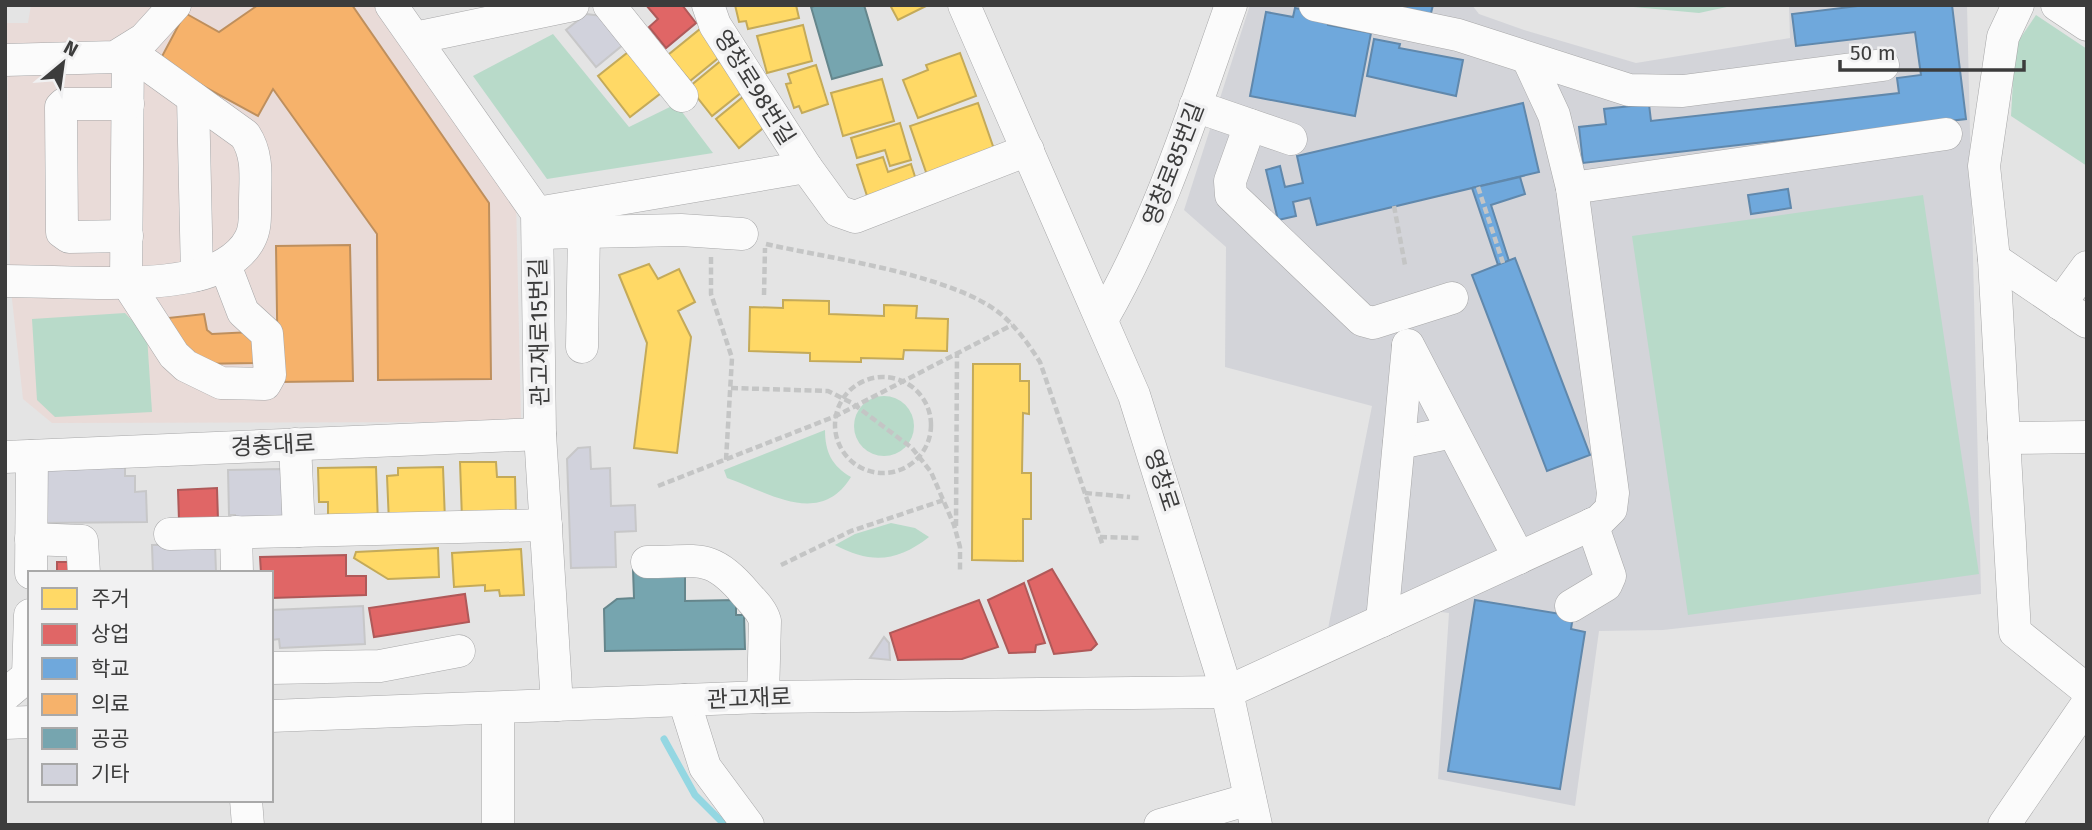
<svg xmlns="http://www.w3.org/2000/svg" width="2092" height="830" font-family="'Fira Sans','Noto Sans KR',sans-serif">
	<style>
		.built { fill: #d3d4d9 }
		.medical { fill: #e9dbd8 }
		.green { fill: #b8dac9 }
		.homes { fill: #ffd966; stroke: #c4aa59; stroke-width: 2 }
		.shops { fill: #e06666; stroke: #af5959; stroke-width: 2 }
		.schools { fill: #6fa8dc; stroke: #6088ac; stroke-width: 2 }
		.health { fill: #f6b26b; stroke: #be8f5d; stroke-width: 2 }
		.public { fill: #76a5af; stroke: #65868c; stroke-width: 2 }
		.lines { fill: none; stroke-linecap: round; stroke-linejoin: round }
		.stream { stroke: #94d7e2; stroke-width: 7 }
		.building { fill: #d1d2dc; stroke: #c7c7c8; stroke-width: 2 }
		.minor-casing { stroke: #a7a7a8; stroke-width: 33 }
		.path { stroke: #c4c5c5; stroke-width: 4.5; stroke-dasharray: 7 3.5; stroke-linecap: butt }
		.minor { stroke: #fbfbfb; stroke-width: 32 }
		.labels { text-anchor: middle; stroke-width: 7; stroke-linejoin: round; paint-order: stroke }
		.street-label { font-size: 23px; fill: #3c3c3c; stroke: #f1f1f2 }
	</style>
	<rect width="100%" height="100%" fill="#e4e4e4"/>
	<polygon class="built" points="1250,5 1472,5 1479,14 1524,30 1636,63 1790,38 1789,7 1967,5 1981,594 1663,630 1599,631 1575,806 1438,779 1449,613 1432,611 1322,659 1372,406 1225,367 1226,247 1184,210"/>
	<polygon class="medical" points="31,5 375,5 516,199 521,422 52,423 23,399 10,281 7,23 28,23"/>
	<g class="green">
		<polygon points="1612,5 1736,5 1699,13"/>
		<polygon points="2036,15 2087,49 2087,166 2011,116 2015,46"/>
		<polygon points="553,34 629,127 676,104 713,153 547,179 473,76"/>
		<polygon points="1923,195 1979,574 1688,615 1632,236"/>
		<polygon points="125,313 147,336 152,412 55,417 37,400 32,319"/>
		<circle cx="884" cy="426" r="30"/>
		<path d="M825,430C825,452 832,466 851,477C820,528 768,492 727,478L724,470Z"/>
		<path d="M891,523L915,528L929,537C897,562 871,564 835,545L855,534Z"/>
	</g>
	<g class="homes">
		<polygon points="735,5 796,5 799,18 748,29 746,21 739,22"/>
		<polygon points="890,5 928,5 898,20"/>
		<polygon points="803,25 812,61 767,73 757,36"/>
		<polygon points="700,29 722,55 690,81 668,55"/>
		<polygon points="632,49 665,90 630,117 598,76"/>
		<polygon points="960,53 976,96 918,118 903,80 928,70 926,65"/>
		<polygon points="723,59 747,88 712,116 689,87"/>
		<polygon points="816,65 828,104 802,113 799,106 794,108 786,84 791,83 788,74"/>
		<polygon points="882,79 894,121 843,136 831,93"/>
		<polygon points="749,92 773,120 739,148 716,119"/>
		<polygon points="978,103 995,152 927,175 910,126"/>
		<polygon points="900,123 911,160 890,166 885,150 857,158 851,138"/>
		<polygon points="883,157 888,172 911,164 917,183 868,199 857,165"/>
		<polygon points="649,264 658,279 679,269 695,302 678,311 691,337 677,453 634,448 647,343 619,275"/>
		<polygon points="783,300 829,301 829,314 884,316 884,305 917,306 916,318 948,319 947,351 904,350 903,359 861,358 861,362 810,361 810,353 749,351 750,307 783,308"/>
		<polygon points="973,364 1020,364 1020,381 1029,381 1029,414 1023,413 1022,473 1031,473 1031,519 1023,519 1023,561 972,560"/>
		<polygon points="460,462 496,462 497,477 515,477 516,517 462,519"/>
		<polygon points="376,467 378,524 328,525 328,502 319,502 318,468"/>
		<polygon points="443,467 445,521 389,523 387,476 398,475 398,468"/>
		<polygon points="438,548 439,577 388,579 354,558 356,552"/>
		<polygon points="521,549 524,595 500,596 499,590 485,591 485,585 454,587 452,553"/>
	</g>
	<g class="shops">
		<polygon points="646,5 682,5 696,23 666,48 649,27 658,19"/>
		<polygon points="217,488 218,520 179,521 178,490"/>
		<polygon points="346,555 346,576 366,576 366,595 271,598 271,573 261,573 260,557"/>
		<rect x="57" y="562" width="28" height="11"/>
		<polygon points="1052,569 1097,644 1091,650 1054,654 1028,581"/>
		<polygon points="1024,583 1045,643 1036,645 1035,652 1009,653 988,600"/>
		<polygon points="465,594 469,622 374,637 369,608"/>
		<polygon points="979,600 998,647 962,659 898,660 890,633"/>
	</g>
	<g class="schools">
		<polygon points="1372,5 1433,5 1430,17"/>
		<polygon points="1866,5 1952,5 1966,119 1583,163 1579,127 1606,124 1604,109 1649,104 1651,121 1899,93 1897,78 1921,75 1915,32 1796,46 1792,14"/>
		<polygon points="1295,8 1330,15 1328,25 1371,33 1355,116 1250,96 1266,12 1293,17"/>
		<polygon points="1374,39 1400,44 1399,48 1463,60 1456,96 1367,76"/>
		<polygon points="1523,103 1539,172 1317,225 1310,198 1293,202 1296,216 1278,220 1266,170 1280,166 1285,187 1303,183 1297,156"/>
		<polygon points="1520,177 1525,194 1491,205 1509,261 1498,265 1472,188"/>
		<polygon points="1788,189 1791,208 1751,214 1748,195"/>
		<polygon points="1515,258 1590,455 1547,471 1472,275"/>
		<polygon points="1475,600 1573,616 1571,629 1585,632 1560,789 1448,771"/>
	</g>
	<g class="health">
		<polygon points="258,5 352,5 489,203 491,379 378,380 377,234 273,89 258,116 159,62 185,13 219,32"/>
		<polygon points="350,245 353,381 278,382 276,246"/>
		<polygon points="204,314 207,330 212,334 251,332 255,363 197,364 168,318"/>
	</g>
	<g class="public">
		<polygon points="818,5 864,5 882,65 832,79 811,7"/>
		<polygon points="633,569 685,569 685,601 736,600 736,615 744,615 745,649 605,651 604,609 617,599 634,598"/>
	</g>
	<g class="lines">
		<polyline class="stream" points="664,739 695,795 725,825"/>
	</g>
	<g class="building">
		<polygon points="586,14 602,16 624,44 596,67 566,30"/>
		<polygon points="590,447 591,469 610,468 611,506 635,505 636,531 615,532 616,567 571,568 567,459 578,448"/>
		<polygon points="125,461 125,476 135,476 135,492 146,491 147,522 40,523 39,462"/>
		<polygon points="282,469 283,521 235,522 235,515 229,515 228,470"/>
		<polygon points="215,544 216,573 153,573 152,545"/>
		<polygon points="363,606 365,644 280,648 279,639 271,640 271,610"/>
		<polygon points="884,637 889,643 890,660 870,658"/>
	</g>
	<g class="lines">
		<defs>
			<g id="minor">
				<polyline points="391,5 537,213 540,434 557,705"/>
				<polyline points="609,5 682,96"/>
				<polyline points="708,5 715,25 806,167 838,211 855,217 1028,150"/>
				<polyline points="964,5 1134,395 1227,692 1256,825"/>
				<polyline points="1315,5 1458,35 1629,90 1683,91 1883,65"/>
				<polyline points="2018,5 2003,37 1984,166 1994,259 2015,632 2087,690"/>
				<polyline points="2057,5 2087,25"/>
				<polyline points="415,38 573,5"/>
				<polyline points="128,51 126,281 174,355 186,366 221,383 265,384 270,375 267,334 243,312 225,265"/>
				<polyline points="5,60 115,57 144,39 175,5"/>
				<polyline points="193,98 197,275"/>
				<polyline points="1195,106 1291,139"/>
				<polyline points="1250,125 1230,181 1231,195 1362,320 1373,323 1452,298"/>
				<polyline points="1572,188 1946,134"/>
				<polyline points="537,213 806,167"/>
				<polyline points="538,233 681,230 742,234"/>
				<polyline points="127,236 69,237 62,232 61,107 64,104 128,104"/>
				<polyline points="1994,259 2087,322"/>
				<path d="M5,281C63,281 138,288 193,276C214,272 240,259 250,239C256,228 255,215 255,203C255,179 259,156 245,135L128,51"/>
				<polyline points="2060,304 2087,267"/>
				<path d="M1103,318C1160,219 1193,112 1231,5"/>
				<polyline points="1408,345 1519,558"/>
				<polyline points="582,347 584,232"/>
				<polyline points="2004,438 2087,437"/>
				<polyline points="1399,443 1453,432"/>
				<polyline points="295,444 299,531"/>
				<polyline points="5,457 540,434"/>
				<polyline points="236,532 237,573"/>
				<polyline points="170,534 546,525"/>
				<polyline points="31,539 82,541 84,573"/>
				<path d="M647,562C698,562 711,552 746,594C753,602 762,610 765,621L763,697"/>
				<polyline points="31,573 32,456"/>
				<polyline points="1571,606 1606,585 1610,576 1592,524"/>
				<polyline points="1382,621 1408,346"/>
				<polyline points="271,668 380,666 459,651"/>
				<polyline points="28,675 30,615"/>
				<polyline points="5,695 30,674"/>
				<polyline points="684,700 705,767 748,825"/>
				<polyline points="271,716 763,697 1227,692 1599,521 1611,509 1613,493 1572,188 1554,115 1528,59"/>
				<polyline points="5,723 30,722"/>
				<polyline points="246,800 248,825"/>
				<polyline points="498,825 498,708"/>
				<polyline points="1160,825 1250,799"/>
				<polyline points="2004,825 2087,704"/>
			</g>
		</defs>
		<use href="#minor" class="minor-casing"/>
		<g class="path">
			<polyline points="1478,187 1503,263"/>
			<polyline points="1394,206 1405,265"/>
			<path d="M766,244C831,259 953,274 1002,315C1018,329 1029,345 1040,362L1103,546"/>
			<polyline points="711,257 711,294 732,358 726,460"/>
			<polyline points="764,295 765,248"/>
			<circle cx="883" cy="425" r="48"/>
			<polyline points="731,388 828,391 852,403 912,448 931,472 954,525 960,547 960,572"/>
			<polyline points="658,486 836,416 1012,325"/>
			<polyline points="1085,493 1130,497"/>
			<polyline points="956,526 957,353"/>
			<polyline points="1100,537 1141,538"/>
			<polyline points="781,565 851,531 944,500"/>
		</g>
		<use href="#minor" class="minor"/>
	</g>
	<g class="labels">
		<g class="street-label">
			<text transform="translate(755 87) rotate(58)" y="8">영창로98번길</text>
			<text transform="translate(1173 164) rotate(-69)" y="8">영창로85번길</text>
			<text transform="translate(539 332) rotate(-91)" y="8">관고재로15번길</text>
			<text transform="translate(273 445) rotate(-3)" y="8">경충대로</text>
			<text transform="translate(1162 480) rotate(72)" y="8">영창로</text>
			<text transform="translate(749 698) rotate(-2)" y="8">관고재로</text>
		</g>
	</g>
	<rect width="2092" height="830" fill="none" stroke="#3c3c3c" stroke-width="14"/>
	<rect x="28" y="571" width="245" height="231" fill="#f1f1f2" stroke="#a9a9a9" stroke-width="2"/>
	<rect x="42" y="588" width="35" height="21" fill="#ffd966" stroke="#a9a9a9" stroke-width="2"/>
	<text x="91" y="606" font-size="21" fill="#3c3c3c">주거</text>
	<rect x="42" y="624" width="35" height="21" fill="#e06666" stroke="#a9a9a9" stroke-width="2"/>
	<text x="91" y="641" font-size="21" fill="#3c3c3c">상업</text>
	<rect x="42" y="658" width="35" height="21" fill="#6fa8dc" stroke="#a9a9a9" stroke-width="2"/>
	<text x="91" y="676" font-size="21" fill="#3c3c3c">학교</text>
	<rect x="42" y="694" width="35" height="21" fill="#f6b26b" stroke="#a9a9a9" stroke-width="2"/>
	<text x="91" y="711" font-size="21" fill="#3c3c3c">의료</text>
	<rect x="42" y="728" width="35" height="21" fill="#76a5af" stroke="#a9a9a9" stroke-width="2"/>
	<text x="91" y="746" font-size="21" fill="#3c3c3c">공공</text>
	<rect x="42" y="764" width="35" height="21" fill="#d1d2dc" stroke="#a9a9a9" stroke-width="2"/>
	<text x="91" y="781" font-size="21" fill="#3c3c3c">기타</text>
	<g transform="translate(63 63) rotate(29)" stroke="#f1f1f2" stroke-width="5" paint-order="stroke">
	<path d="M0-5L12 26L0 18L-12 26Z" fill="#3c3c3c"/>
	<text y="-10" font-size="19" font-weight="bold" text-anchor="middle" fill="#3c3c3c">N</text>
	</g>
	<path d="M1840 60v10h184v-10" fill="none" stroke="#3c3c3c" stroke-width="3.5"/>
	<text x="1850" y="60" font-size="21" fill="#3c3c3c" stroke="#f1f1f2" stroke-width="5" paint-order="stroke">50 m</text>
</svg>
